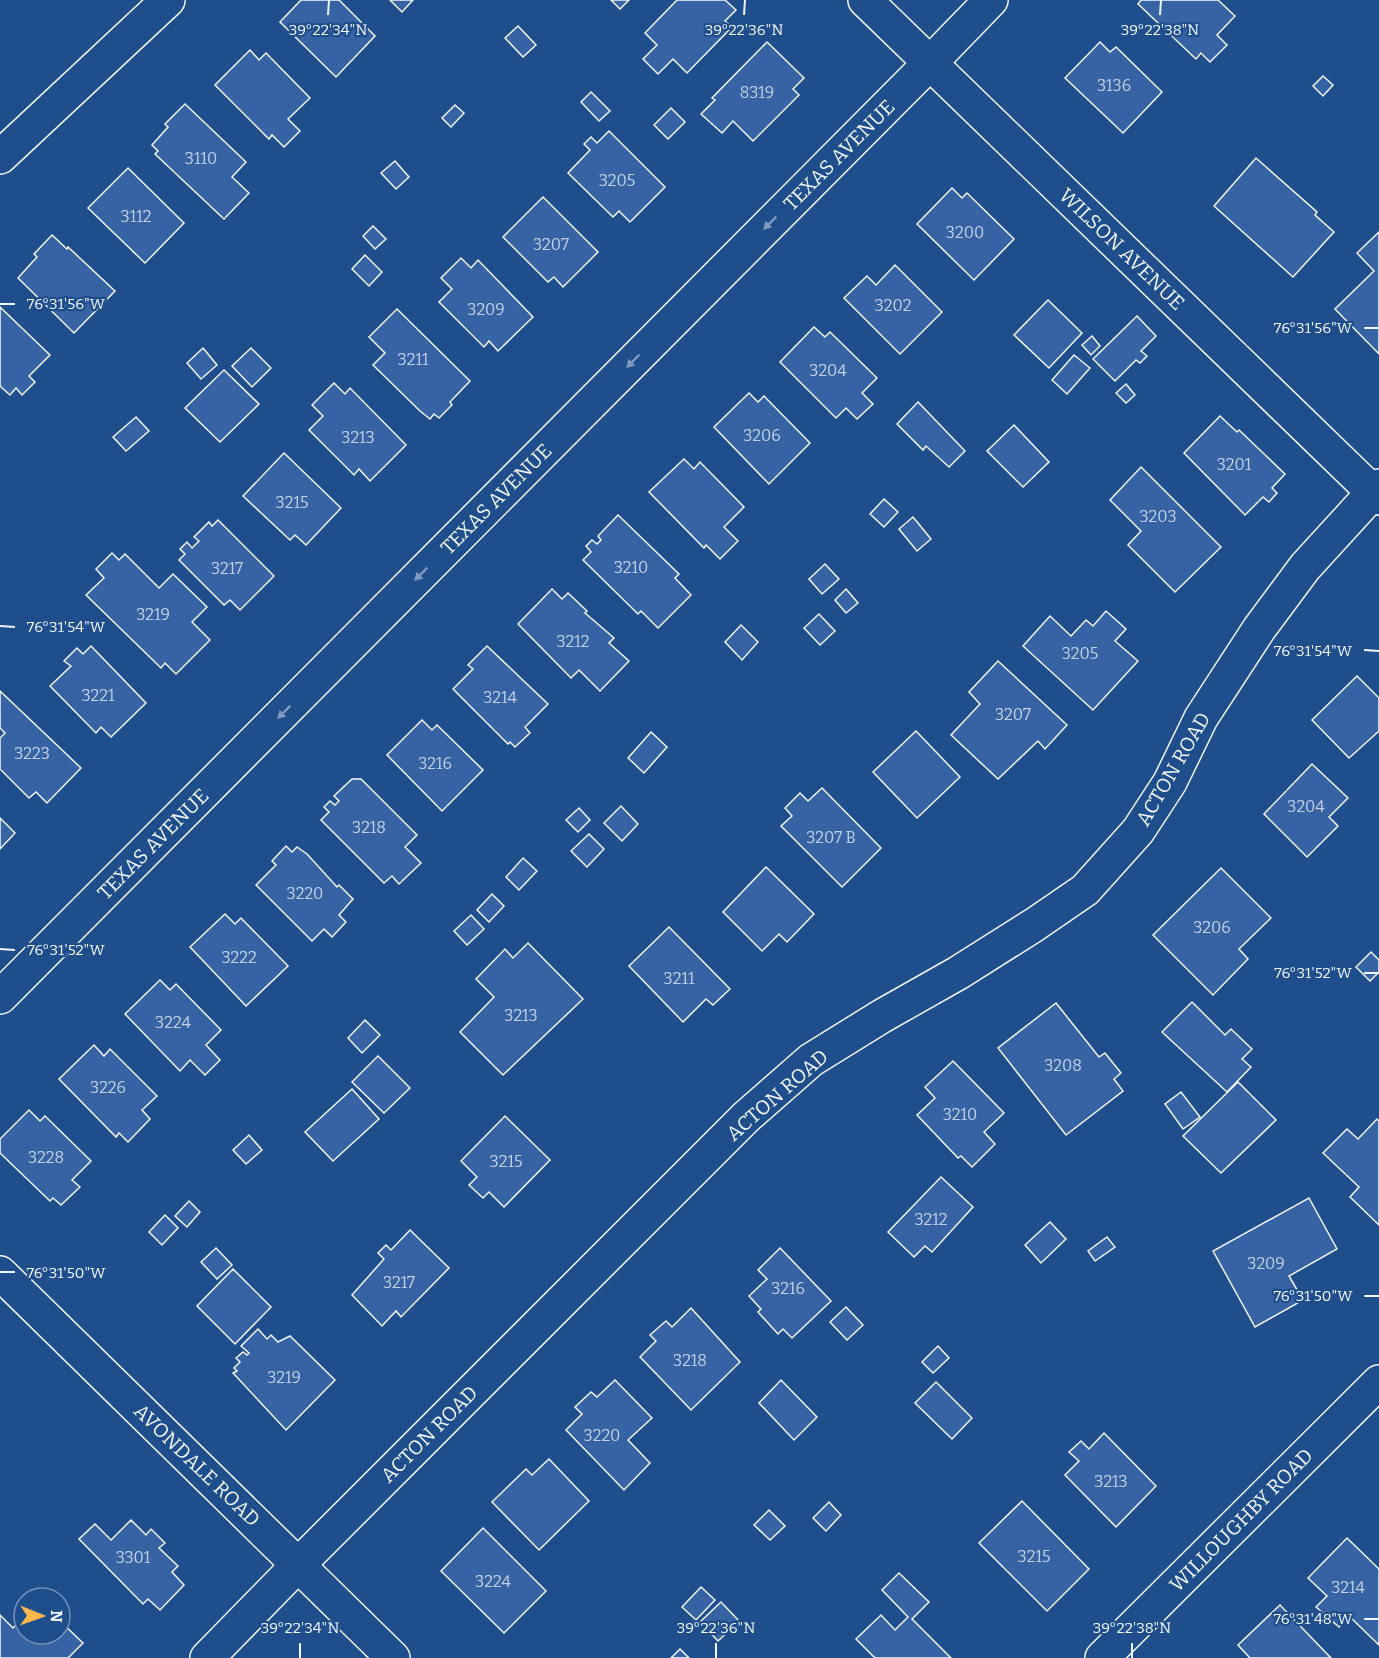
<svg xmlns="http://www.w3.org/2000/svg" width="1379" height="1658" font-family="Bitter,serif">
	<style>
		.building { fill: #3563a3; stroke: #f2f6ff; stroke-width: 1.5 }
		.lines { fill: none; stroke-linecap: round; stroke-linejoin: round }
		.street-casing { stroke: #f2f6ff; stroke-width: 36 }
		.street { stroke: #1f4e8c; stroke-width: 33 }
		.oneway { fill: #7e9ac0 }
		.ticks { fill: none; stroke: #f2f6ff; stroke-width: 2 }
		.labels { text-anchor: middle; stroke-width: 4.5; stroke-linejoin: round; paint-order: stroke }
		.number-label { font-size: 16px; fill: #c3d1e8 }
		.street-label { font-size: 20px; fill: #f2f6ff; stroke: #1f4e8c }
		.ticks-label { font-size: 15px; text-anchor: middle; fill: #f2f6ff; stroke: #1f4e8c; stroke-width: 4.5; stroke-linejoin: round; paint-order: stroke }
	</style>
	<rect width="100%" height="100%" fill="#1f4e8c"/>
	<g class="building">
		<polygon points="301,0 339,0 375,36 336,77 280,22"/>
		<polygon points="390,0 413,0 402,12"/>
		<polygon points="611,0 629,0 620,9"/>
		<polygon points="677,0 725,0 736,10 725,21 732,27 687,73 673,59 658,74 643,59 657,45 645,33"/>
		<polygon points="1141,0 1218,0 1235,16 1217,35 1227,45 1210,62 1201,53 1196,59 1138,4"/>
		<polygon points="518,26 536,45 523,57 505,38"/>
		<polygon points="767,42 804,78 793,89 799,95 753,141 733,121 722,133 701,114 715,100 712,98"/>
		<polygon points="1100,42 1110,52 1116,47 1162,92 1123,133 1065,78"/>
		<polygon points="250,50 259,60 266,53 310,98 288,119 300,131 284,147 272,135 269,139 215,85"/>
		<polygon points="1323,76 1333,85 1323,96 1313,86"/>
		<polygon points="591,92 610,111 599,121 581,102"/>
		<polygon points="185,104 246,162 232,177 249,193 224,219 155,154 158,151 152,145 168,127 165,124"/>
		<polygon points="455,105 464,113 451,127 442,118"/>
		<polygon points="671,108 685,122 668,139 654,125"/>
		<polygon points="609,131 665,187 630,222 619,211 613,217 568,173 590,150 584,144 591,137 597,143"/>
		<polygon points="1256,158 1317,212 1315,215 1334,232 1293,277 1214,206"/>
		<polygon points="395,161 409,177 396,189 381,173"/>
		<polygon points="128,168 184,223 145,263 88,208"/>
		<polygon points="952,188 962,198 967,193 1014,239 974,280 917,224"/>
		<polygon points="543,197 598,252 563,287 554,277 548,282 503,237"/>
		<polygon points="373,226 386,239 375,249 363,236"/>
		<polygon points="1379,232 1379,354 1335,309 1374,271 1357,253"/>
		<polygon points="52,235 67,249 68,247 115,291 74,333 18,278 37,257 34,254"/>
		<polygon points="365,255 382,272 369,286 352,269"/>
		<polygon points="461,258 471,268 478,260 533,317 498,351 489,341 484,347 439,302 452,289 441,278"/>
		<polygon points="895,265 942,312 900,354 844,298 867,276 876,285"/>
		<polygon points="1048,300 1082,333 1049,368 1014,335"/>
		<polygon points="0,307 50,355 29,376 35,382 22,395 16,388 10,395 0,386"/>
		<polygon points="397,309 470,381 450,402 452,405 439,418 434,414 430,419 420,411 373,365 385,353 369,337"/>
		<polygon points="1137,316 1156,336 1141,351 1147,356 1140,363 1136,360 1115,381 1093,359"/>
		<polygon points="814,327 825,337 830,332 877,378 862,393 873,404 857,419 846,408 836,418 780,362"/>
		<polygon points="1092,336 1100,346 1091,355 1082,345"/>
		<polygon points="203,348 217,365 201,379 187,363"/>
		<polygon points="251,348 271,368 252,387 232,366"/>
		<polygon points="1074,355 1090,368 1067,394 1052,380"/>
		<polygon points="224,370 259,404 220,442 185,408"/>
		<polygon points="334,383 345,394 350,388 406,445 370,481 359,469 354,475 309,430 323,416 312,405"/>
		<polygon points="1126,384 1135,395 1126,403 1116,393"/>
		<polygon points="749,393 758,402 764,396 810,443 769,484 714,427"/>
		<polygon points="918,402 965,451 949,467 926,446 923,450 897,424"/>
		<polygon points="1220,416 1237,432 1239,430 1285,474 1272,488 1277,493 1269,502 1263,497 1245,515 1184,453"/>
		<polygon points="136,417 149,431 126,451 113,437"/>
		<polygon points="1014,425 1049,462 1023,487 987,451"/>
		<polygon points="284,453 341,508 306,545 295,535 290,540 243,496"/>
		<polygon points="684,459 694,469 700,462 744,507 724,527 738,541 720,559 706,545 704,548 649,492"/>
		<polygon points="1141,467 1221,547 1175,592 1128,545 1141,531 1110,500"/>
		<polygon points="884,499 898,512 884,527 870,514"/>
		<polygon points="618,515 679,574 675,578 691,595 658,628 641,611 638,614 583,560 591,552 586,546 592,540 597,544 601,540 598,536"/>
		<polygon points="913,517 931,539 917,551 899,529"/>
		<polygon points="218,520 274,576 240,610 230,600 224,605 179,560 185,554 180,549 187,542 192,548 199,541 194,537 209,522 212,526"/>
		<polygon points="112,553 119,560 125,554 159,588 173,574 207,607 192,622 210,640 176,674 165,663 161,668 86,595 104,578 96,569"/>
		<polygon points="825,564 839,579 822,594 809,579"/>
		<polygon points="552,589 562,599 568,593 587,611 585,613 614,638 609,643 629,661 600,691 579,670 571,678 518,624"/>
		<polygon points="846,589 858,603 846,613 835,600"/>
		<polygon points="1106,611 1126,629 1115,641 1138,661 1093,710 1023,646 1050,616 1071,636 1086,620 1093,626"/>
		<polygon points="819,614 835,631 820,645 804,628"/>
		<polygon points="741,625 758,642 742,660 725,642"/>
		<polygon points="91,646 146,703 111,737 101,727 96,733 50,686 71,666 64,661 77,648 83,654"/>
		<polygon points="487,646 548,704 525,727 530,733 515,747 510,742 508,744 453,689 473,669 468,665"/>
		<polygon points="998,661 1067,725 1045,749 1038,741 998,779 951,735 980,704 969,692"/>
		<polygon points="1357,676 1379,698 1379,731 1349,758 1312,720"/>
		<polygon points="0,691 81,768 47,803 36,792 29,798 0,769 0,738 5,733 0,728"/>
		<polygon points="422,720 432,730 437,725 483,770 442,811 387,755"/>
		<polygon points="916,731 960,777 917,818 873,772"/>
		<polygon points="651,732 667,747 644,773 628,758"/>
		<polygon points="1312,764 1348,798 1329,817 1338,826 1307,857 1264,814"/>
		<polygon points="352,779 361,779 417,835 405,847 421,863 399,884 392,876 384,883 321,820 329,812 324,807 330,801 335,805 339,801 334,796"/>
		<polygon points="822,788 881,848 842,887 781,826 792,816 785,808 800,793 808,801"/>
		<polygon points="621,806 638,824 622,841 604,823"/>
		<polygon points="579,808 590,820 578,832 566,820"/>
		<polygon points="0,818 15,833 0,849"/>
		<polygon points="589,834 604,849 587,867 571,851"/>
		<polygon points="286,846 292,852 297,847 307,854 337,887 339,885 353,899 339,915 346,922 332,937 324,929 312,941 256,885 276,865 272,861"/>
		<polygon points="523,858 537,871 519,890 506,877"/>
		<polygon points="766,867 814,914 787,942 779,934 762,951 723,912"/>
		<polygon points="1221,868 1271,918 1239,949 1248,959 1213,995 1153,935"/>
		<polygon points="492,894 504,906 489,922 477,910"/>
		<polygon points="225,914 235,924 241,918 288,966 246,1006 190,947"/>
		<polygon points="471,915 484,929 467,945 454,931"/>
		<polygon points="669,927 730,989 713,1005 706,999 683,1022 629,966"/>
		<polygon points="528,943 583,999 503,1075 460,1032 494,997 476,979 505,949 513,958"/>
		<polygon points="1371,952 1379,960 1379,972 1370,981 1356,967"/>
		<polygon points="160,980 170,990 176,984 221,1030 206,1045 220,1060 205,1075 190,1060 180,1071 125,1014"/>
		<polygon points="1192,1002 1225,1035 1231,1029 1252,1049 1242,1059 1251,1067 1227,1092 1162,1032"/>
		<polygon points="1056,1003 1099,1057 1105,1053 1121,1073 1114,1079 1123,1091 1066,1135 998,1048"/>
		<polygon points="365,1020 380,1035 362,1053 348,1038"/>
		<polygon points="94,1045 104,1056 110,1049 157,1096 142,1110 150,1119 128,1142 119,1133 116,1137 59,1079"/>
		<polygon points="378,1056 410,1088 384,1113 352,1082"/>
		<polygon points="953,1061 1004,1113 984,1132 995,1144 972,1167 961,1156 958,1158 917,1115 935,1098 925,1087"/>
		<polygon points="1238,1082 1276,1120 1221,1173 1183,1136"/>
		<polygon points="352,1089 379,1119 333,1161 305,1132"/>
		<polygon points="1181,1092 1200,1117 1183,1129 1165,1104"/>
		<polygon points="29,1110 40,1121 45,1116 91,1161 72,1180 80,1187 61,1205 53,1198 50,1201 0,1153 0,1139"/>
		<polygon points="505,1116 550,1160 504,1207 489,1192 483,1198 469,1185 477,1177 461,1161"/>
		<polygon points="1377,1119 1379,1121 1379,1225 1350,1197 1359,1187 1323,1153 1347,1129 1358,1139"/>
		<polygon points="249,1135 262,1150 246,1164 233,1150"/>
		<polygon points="941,1177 973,1207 932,1252 925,1246 914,1257 888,1232"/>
		<polygon points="1309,1198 1337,1249 1289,1276 1303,1300 1255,1327 1213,1251"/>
		<polygon points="189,1201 200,1212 187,1227 175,1216"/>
		<polygon points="165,1215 178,1228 162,1245 149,1232"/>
		<polygon points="1050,1222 1066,1239 1041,1263 1025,1245"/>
		<polygon points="410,1230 449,1268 401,1317 396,1311 382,1326 352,1295 384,1259 378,1253 386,1245 391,1250"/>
		<polygon points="1107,1237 1115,1247 1095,1261 1088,1251"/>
		<polygon points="216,1248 232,1265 217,1279 201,1262"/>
		<polygon points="780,1248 831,1301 792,1338 783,1329 778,1334 758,1312 761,1309 749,1296 767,1279 758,1270"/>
		<polygon points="233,1269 271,1307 235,1344 197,1306"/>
		<polygon points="846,1307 863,1325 847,1340 830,1322"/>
		<polygon points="691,1308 740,1362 691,1410 640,1357 656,1341 650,1335 666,1321 672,1327"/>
		<polygon points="258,1329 267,1339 271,1335 278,1342 290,1336 335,1380 286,1430 233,1373 237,1371 234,1368 240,1362 236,1358 243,1352 247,1355 249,1353 241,1346"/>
		<polygon points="938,1346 949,1358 933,1373 922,1362"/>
		<polygon points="615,1380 652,1418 628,1440 650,1463 624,1490 566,1430 582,1414 575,1407 591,1392 597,1397"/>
		<polygon points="781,1380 817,1417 794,1440 759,1403"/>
		<polygon points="936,1382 972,1418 952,1439 915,1403"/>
		<polygon points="1104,1433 1156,1486 1116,1527 1065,1475 1079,1461 1069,1452 1081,1441 1089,1449"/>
		<polygon points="549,1459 589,1501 539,1550 492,1502 526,1469 532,1475"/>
		<polygon points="1022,1501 1089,1569 1047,1611 979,1543"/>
		<polygon points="829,1502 841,1515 826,1531 813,1518"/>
		<polygon points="769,1510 785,1526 770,1540 754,1525"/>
		<polygon points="131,1520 146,1535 151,1529 165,1543 159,1548 178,1566 172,1572 184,1585 160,1610 148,1599 143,1604 79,1539 95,1524 111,1540"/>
		<polygon points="483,1528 546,1591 504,1633 441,1571"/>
		<polygon points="1347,1538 1379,1569 1379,1645 1349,1616 1339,1627 1316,1607 1327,1596 1308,1578"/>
		<polygon points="899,1573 929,1602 912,1619 951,1658 875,1658 856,1639 881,1615 895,1630 908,1617 882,1590"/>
		<polygon points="701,1587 715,1600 696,1620 682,1607"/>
		<polygon points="721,1602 739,1621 718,1641 700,1622"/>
		<polygon points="1280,1605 1331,1658 1250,1658 1238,1645"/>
		<polygon points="0,1615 13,1628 24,1617 24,1634 60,1634 60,1621 83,1643 68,1658 0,1658"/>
		<polygon points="680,1649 689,1658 671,1658"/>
	</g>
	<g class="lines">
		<defs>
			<g id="street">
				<polyline points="865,0 1379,498"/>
				<polyline points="0,157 168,0"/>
				<polyline points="0,997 930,63 991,0"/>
				<polyline points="0,1273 393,1658"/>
				<polyline points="207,1658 298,1565 746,1117 811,1060 882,1016 958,973 1034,925 1085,890 1138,831 1170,782 1201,718 1259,629 1305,567 1379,486"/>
				<polyline points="1102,1658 1379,1382"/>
			</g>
		</defs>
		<use href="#street" class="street-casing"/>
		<use href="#street" class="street"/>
	</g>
	<defs><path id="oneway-solid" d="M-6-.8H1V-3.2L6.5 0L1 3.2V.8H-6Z" transform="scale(1.5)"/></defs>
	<g class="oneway">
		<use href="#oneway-solid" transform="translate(770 223) rotate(135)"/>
		<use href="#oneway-solid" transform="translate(633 361) rotate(135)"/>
		<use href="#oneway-solid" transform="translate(421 574) rotate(135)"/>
		<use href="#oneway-solid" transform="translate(284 712) rotate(135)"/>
	</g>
	<path class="ticks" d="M328,15L329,0M744,15L745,0M1160,15L1161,0M0,304H15M1364,328H1379M0,626L15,627M1364,650L1379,651M0,949L15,950M1364,973H1379M0,1272H15M1364,1296H1379M1364,1619H1379M300,1658V1643M716,1658V1643M1132,1658V1643"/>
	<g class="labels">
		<g class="number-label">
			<text x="1114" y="91">3136</text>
			<text x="757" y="98">8319</text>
			<text x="201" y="164">3110</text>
			<text x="617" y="186">3205</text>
			<text x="136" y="222">3112</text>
			<text x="965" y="238">3200</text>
			<text x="551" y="250">3207</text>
			<text x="893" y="311">3202</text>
			<text x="486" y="315">3209</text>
			<text x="413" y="365">3211</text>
			<text x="828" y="376">3204</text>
			<text x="762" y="441">3206</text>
			<text x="358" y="443">3213</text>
			<text x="1234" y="470">3201</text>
			<text x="292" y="508">3215</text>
			<text x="1158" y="522">3203</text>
			<text x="631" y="573">3210</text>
			<text x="227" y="574">3217</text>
			<text x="153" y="620">3219</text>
			<text x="573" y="647">3212</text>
			<text x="1080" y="659">3205</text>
			<text x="98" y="701">3221</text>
			<text x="500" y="703">3214</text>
			<text x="1013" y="720">3207</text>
			<text x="32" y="759">3223</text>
			<text x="435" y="769">3216</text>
			<text x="1306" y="812">3204</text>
			<text x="369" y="833">3218</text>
			<text x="831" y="843">3207 B</text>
			<text x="305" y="899">3220</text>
			<text x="1212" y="933">3206</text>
			<text x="239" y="963">3222</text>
			<text x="679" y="984">3211</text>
			<text x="521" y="1021">3213</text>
			<text x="173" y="1028">3224</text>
			<text x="1063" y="1071">3208</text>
			<text x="108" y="1093">3226</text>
			<text x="960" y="1120">3210</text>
			<text x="46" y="1163">3228</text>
			<text x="506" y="1167">3215</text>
			<text x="931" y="1225">3212</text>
			<text x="1266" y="1269">3209</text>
			<text x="399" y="1288">3217</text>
			<text x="788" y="1294">3216</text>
			<text x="690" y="1366">3218</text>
			<text x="284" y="1383">3219</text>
			<text x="602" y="1441">3220</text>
			<text x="1111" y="1487">3213</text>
			<text x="1034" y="1562">3215</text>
			<text x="133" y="1563">3301</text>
			<text x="493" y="1587">3224</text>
			<text x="1348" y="1593">3214</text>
		</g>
		<g class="street-label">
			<text transform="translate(839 155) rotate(-45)" y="7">TEXAS AVENUE</text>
			<text transform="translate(1122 249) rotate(44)" y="7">WILSON AVENUE</text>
			<text transform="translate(496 499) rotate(-45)" y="7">TEXAS AVENUE</text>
			<text transform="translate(1173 769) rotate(-60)" y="7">ACTON ROAD</text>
			<text transform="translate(153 844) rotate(-45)" y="7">TEXAS AVENUE</text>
			<text transform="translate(777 1095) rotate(-41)" y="7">ACTON ROAD</text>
			<text transform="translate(429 1434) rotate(-45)" y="7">ACTON ROAD</text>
			<text transform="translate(197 1465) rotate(44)" y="7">AVONDALE ROAD</text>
			<text transform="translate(1241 1520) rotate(-45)" y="7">WILLOUGHBY ROAD</text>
		</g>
	</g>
	<g class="ticks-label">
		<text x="328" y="35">39°22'34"N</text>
		<text x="744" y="35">39°22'36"N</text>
		<text x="1160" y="35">39°22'38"N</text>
		<text x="66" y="309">76°31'56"W</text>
		<text x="1313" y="333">76°31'56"W</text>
		<text x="66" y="632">76°31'54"W</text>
		<text x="1313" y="656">76°31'54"W</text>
		<text x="66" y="955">76°31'52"W</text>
		<text x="1313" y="978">76°31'52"W</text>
		<text x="66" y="1278">76°31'50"W</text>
		<text x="1313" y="1301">76°31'50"W</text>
		<text x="1313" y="1624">76°31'48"W</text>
		<text x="300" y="1633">39°22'34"N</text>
		<text x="716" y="1633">39°22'36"N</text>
		<text x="1132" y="1633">39°22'38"N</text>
	</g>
	<g transform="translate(42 1616) rotate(91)"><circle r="28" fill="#1f4e8c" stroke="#7391ba" stroke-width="1.5"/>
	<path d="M0-4.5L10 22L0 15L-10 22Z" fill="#ffb74d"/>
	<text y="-9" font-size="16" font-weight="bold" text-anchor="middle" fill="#f2f6ff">N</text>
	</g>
</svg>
